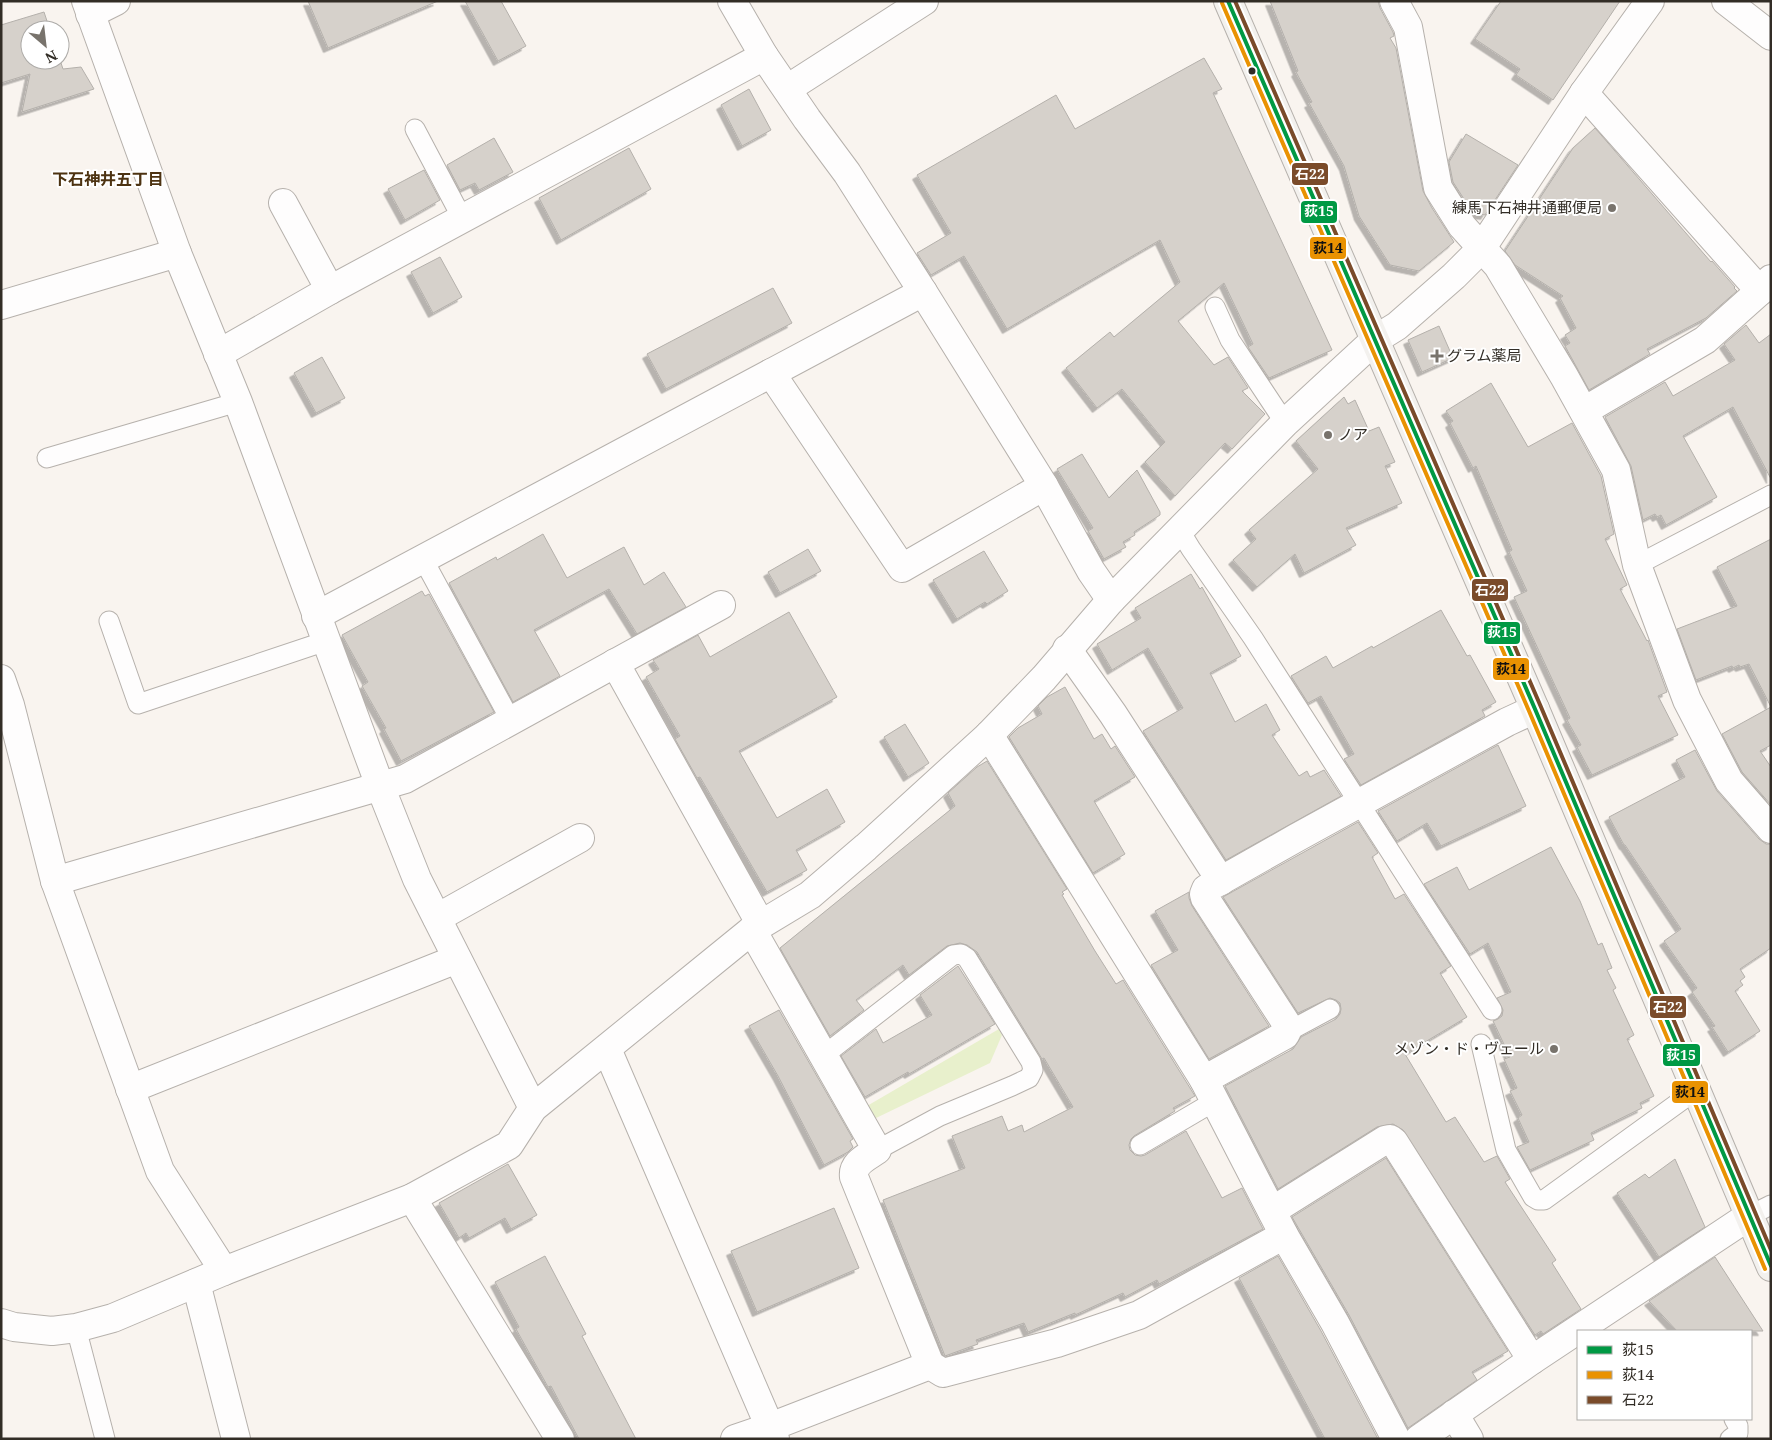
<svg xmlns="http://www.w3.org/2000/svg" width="1772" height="1440" font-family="'Noto Serif','Noto Sans JP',serif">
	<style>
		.green { fill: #e8f0cc }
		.building { fill: #d6d1cb; stroke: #b4b0ab; filter: url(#shadow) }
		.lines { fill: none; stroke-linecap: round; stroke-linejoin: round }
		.lane-casing { stroke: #b6b1ac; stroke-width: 21 }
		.street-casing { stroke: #b6b1ac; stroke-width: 30 }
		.secondary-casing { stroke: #b6b1ac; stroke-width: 30 }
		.lane { stroke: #fefdfd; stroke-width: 19 }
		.street { stroke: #fefdfd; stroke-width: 28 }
		.secondary { stroke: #f3f1ee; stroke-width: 28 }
		.bus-1-casing { stroke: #fff; stroke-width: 8 }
		.bus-2-casing { stroke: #fff; stroke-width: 8 }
		.bus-3-casing { stroke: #fff; stroke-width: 8 }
		.bus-1 { stroke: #094; stroke-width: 4 }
		.bus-2 { stroke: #e99202; stroke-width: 4 }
		.bus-3 { stroke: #7a4b2a; stroke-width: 4 }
		.bus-dot { fill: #322d26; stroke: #fff; stroke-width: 2 }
		.poi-dot { fill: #78736c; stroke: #fff; stroke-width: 2 }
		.labels { text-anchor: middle; stroke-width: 4; stroke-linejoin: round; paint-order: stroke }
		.poi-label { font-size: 15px; fill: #322d26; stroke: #fff; text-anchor: end }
		.neighbourhood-label { font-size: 16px; font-weight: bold; fill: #4d3312; stroke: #fff }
		.line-badge { stroke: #fff; stroke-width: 2 }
		.badge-label { font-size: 14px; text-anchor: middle; font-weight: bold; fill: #fff }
		.pale-badge-label { font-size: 14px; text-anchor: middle; font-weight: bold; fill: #111 }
	</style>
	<defs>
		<filter id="shadow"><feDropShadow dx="-4.5" dy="4.5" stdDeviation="0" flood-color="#0004"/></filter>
	</defs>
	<rect width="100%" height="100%" fill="#f9f4ef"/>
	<polygon class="green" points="999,1029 1002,1035 990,1063 874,1119 867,1106"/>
	<g class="building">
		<polygon points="308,1 438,1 328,48"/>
		<polygon points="465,1 501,1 526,46 498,61"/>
		<polygon points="1270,1 1378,1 1380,8 1393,32 1394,36 1390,38 1396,48 1423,191 1432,208 1454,242 1419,271 1390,265 1359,216 1344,166 1309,103 1312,102 1296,72 1298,71"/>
		<polygon points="1501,1 1620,1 1553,100 1516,75 1520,69 1475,39"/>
		<polygon points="44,12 50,30 30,30 30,60 60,60 63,69 81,67 94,89 22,112 30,74 1,83 1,25"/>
		<polygon points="1204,58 1222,89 1213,93 1332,350 1269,378 1248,347 1253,344 1224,283 1178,321 1214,365 1228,357 1248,388 1242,391 1265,414 1232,449 1225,443 1175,496 1145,462 1165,442 1122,389 1097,408 1066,368 1110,332 1114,337 1180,282 1160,240 1007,329 964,256 931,275 917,253 951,233 917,175 1056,95 1075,129"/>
		<polygon points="749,89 771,130 742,146 721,105"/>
		<polygon points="1595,128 1711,262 1712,261 1735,287 1734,288 1737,291 1706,318 1647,349 1650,354 1589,390 1565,346 1570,343 1565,335 1576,328 1560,298 1563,296 1515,265 1505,251 1573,148"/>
		<polygon points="1466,134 1518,165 1485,215 1473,213 1453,182 1449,162"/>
		<polygon points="494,138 513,172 479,190 475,183 460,190 447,165"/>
		<polygon points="629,148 651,189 561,240 539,198"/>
		<polygon points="424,170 440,200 405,220 388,189"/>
		<polygon points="440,257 462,297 433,313 411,272"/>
		<polygon points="773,288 792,323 666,389 647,354"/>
		<polygon points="1746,325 1759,343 1771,334 1771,479 1733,407 1683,436 1717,497 1666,525 1661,515 1657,517 1655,514 1643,520 1631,466 1605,417 1665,382 1673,396 1735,360 1724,344"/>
		<polygon points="1439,326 1453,358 1422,372 1408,340"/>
		<polygon points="322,357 345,398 316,413 294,373"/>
		<polygon points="1491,383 1528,447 1572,423 1601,476 1614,534 1605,539 1627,585 1620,589 1647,641 1648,640 1667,692 1658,696 1678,735 1592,775 1577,747 1581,745 1567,720 1570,718 1514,597 1527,591 1509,552 1512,550 1476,466 1473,468 1450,423 1453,421 1446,411"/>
		<polygon points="1344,397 1348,404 1355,400 1369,431 1379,427 1395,462 1385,466 1402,503 1346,528 1356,545 1304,573 1295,554 1257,587 1233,560 1256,539 1249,530 1318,469 1296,441"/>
		<polygon points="1082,454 1109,498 1137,470 1160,512 1160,515 1134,532 1135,535 1123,542 1126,547 1104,559 1088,531 1093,528 1057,469"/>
		<polygon points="543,534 567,578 624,547 644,585 664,572 686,607 637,634 609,589 534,630 560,676 513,702 449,583 496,557 497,560"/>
		<polygon points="1771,539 1771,707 1749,664 1740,667 1739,665 1733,668 1732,666 1696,680 1677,629 1737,606 1717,567"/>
		<polygon points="808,549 821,571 780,593 768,572"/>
		<polygon points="984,551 1008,591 987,604 985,602 957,619 933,580"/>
		<polygon points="1191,574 1200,589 1202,587 1241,656 1210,673 1235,722 1266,704 1280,730 1272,735 1299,776 1307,771 1310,777 1324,770 1341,796 1226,860 1143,731 1183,708 1148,648 1112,670 1097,644 1141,618 1135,608"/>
		<polygon points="422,591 425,596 429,594 494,712 401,761 384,729 386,728 362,686 368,682 342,635"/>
		<polygon points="1441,610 1467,656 1470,655 1496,702 1482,710 1485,716 1361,785 1344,759 1354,754 1321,696 1308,703 1291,676 1326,656 1333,668 1372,646 1373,648"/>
		<polygon points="789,612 837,697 739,751 777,818 827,789 845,822 796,850 807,870 767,892 700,777 697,778 675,739 680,736 646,677 659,669 653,660 698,635 710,657"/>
		<polygon points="1065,687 1094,739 1102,734 1111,749 1115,746 1135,777 1094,801 1125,854 1093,873 1009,737 1018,728 1042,714 1038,706 1047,697"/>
		<polygon points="1771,707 1771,745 1760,751 1771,767 1771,805 1742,772 1722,734"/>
		<polygon points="905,724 929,763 908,777 884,737"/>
		<polygon points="1498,745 1526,806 1441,846 1427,823 1397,841 1378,811"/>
		<polygon points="1695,750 1717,791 1759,839 1766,844 1771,844 1771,948 1740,969 1745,977 1740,981 1743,985 1735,991 1760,1031 1728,1052 1712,1027 1715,1026 1692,992 1697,988 1664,941 1681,929 1625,845 1624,845 1609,817 1685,777 1676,760"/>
		<polygon points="987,761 1067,889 1062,892 1064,894 1062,895 1095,951 1116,984 1123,980 1195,1096 1173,1108 1175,1111 1134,1136 1131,1139 1129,1145 1130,1150 1135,1155 1141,1156 1145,1155 1186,1131 1222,1198 1242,1188 1263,1229 1159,1284 1157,1280 1125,1297 1123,1293 1075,1315 1075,1313 1028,1332 1024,1323 976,1340 978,1344 945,1356 883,1200 965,1168 952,1136 1002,1116 1008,1131 1022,1125 1024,1132 1073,1107 1044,1058 1042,1059 977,952 967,945 960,943 947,946 909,975 903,965 856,1000 864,1010 830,1036 780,948 955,806 948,793 977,767"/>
		<polygon points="1358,822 1378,853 1372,857 1395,899 1404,894 1451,966 1440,973 1467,1017 1405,1054 1446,1122 1455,1117 1484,1162 1497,1156 1510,1179 1505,1182 1556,1260 1552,1263 1581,1309 1543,1334 1541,1331 1535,1335 1403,1130 1393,1124 1377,1127 1278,1189 1225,1086 1293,1049 1301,1037 1336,1019 1340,1014 1341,1009 1340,1003 1336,1000 1330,998 1298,1013 1223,897"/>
		<polygon points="1551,847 1580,901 1598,945 1602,943 1612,968 1607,970 1616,988 1613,990 1634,1035 1627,1039 1654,1096 1640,1103 1642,1108 1591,1133 1594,1140 1530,1170 1517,1147 1529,1142 1518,1118 1522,1115 1510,1091 1517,1088 1504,1059 1510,1057 1493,1021 1498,1019 1502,1016 1503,1010 1497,998 1511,992 1488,943 1470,954 1424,884 1457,867 1469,890"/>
		<polygon points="1189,892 1189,898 1192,906 1269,1026 1209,1059 1151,965 1178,950 1155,911"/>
		<polygon points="958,966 995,1024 909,1074 908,1072 865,1097 841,1056 876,1029 883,1043 932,1015 920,995"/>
		<polygon points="779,1010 853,1139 850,1141 853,1147 848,1152 824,1165 778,1076 749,1026"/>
		<polygon points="1386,1158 1508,1351 1472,1372 1477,1380 1408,1428 1349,1315 1292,1217"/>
		<polygon points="1675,1159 1705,1227 1659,1257 1617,1193 1645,1174 1649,1178"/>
		<polygon points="508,1164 537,1215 511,1229 505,1218 469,1238 466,1233 459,1238 439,1203"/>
		<polygon points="834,1208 859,1268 757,1312 731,1251"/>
		<polygon points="545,1256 586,1334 582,1336 636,1439 579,1439 551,1386 548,1387 516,1329 519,1327 495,1282"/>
		<polygon points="1278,1256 1321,1331 1378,1439 1325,1439 1318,1426 1239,1278"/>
		<polygon points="1715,1257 1763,1331 1677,1331 1649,1301"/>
	</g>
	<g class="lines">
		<defs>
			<g id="lane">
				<polyline points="415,129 462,218"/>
				<polyline points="1215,307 1230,340 1285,423"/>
				<polyline points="47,458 238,402"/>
				<polyline points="1180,531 1191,549 1253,638 1492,1010"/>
				<polyline points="423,559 511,721"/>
				<polyline points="1637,565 1771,495"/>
				<polyline points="109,621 138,704 326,641"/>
				<polyline points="1287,1030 1291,1030 1330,1009"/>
				<polyline points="1481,1044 1506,1150 1533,1197 1538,1200 1544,1200 1696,1090"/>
				<polyline points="823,1056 953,955 961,954 967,958 1031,1062 1033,1070 1029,1078 1012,1086 940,1116 877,1150"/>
				<polyline points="1140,1145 1215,1101"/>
				<polyline points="1749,1216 1771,1205"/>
				<polyline points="76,1328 105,1439"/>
				<polyline points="1730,1439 1738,1433 1738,1426 1734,1419"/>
			</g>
			<g id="street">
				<polyline points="86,1 177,253 238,402 380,786 417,879 533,1108"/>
				<polyline points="732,1 764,56 807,119 847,173 923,292 1044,486 1091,571 1111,600"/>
				<polyline points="1394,1 1408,27 1438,188 1462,226 1498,266 1564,376 1616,470 1637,565 1687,700 1729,781 1771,829"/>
				<polyline points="1726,1 1771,36"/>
				<polyline points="90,14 116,1"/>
				<polyline points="787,89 924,1"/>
				<polyline points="1584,93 1760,291"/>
				<polyline points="283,203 330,290"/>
				<polyline points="1,305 177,253"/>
				<polyline points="218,354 330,290 764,56"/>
				<polyline points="771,373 902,568 1044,486"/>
				<polyline points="1584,411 1705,340 1760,291 1771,279"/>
				<polyline points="316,616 923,292"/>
				<polyline points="1067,649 1113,714 1221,881"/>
				<polyline points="615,663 760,923"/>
				<polyline points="1,679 10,705 55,881 160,1171 224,1271"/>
				<polyline points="989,735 1204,1080 1284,1235 1335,1323 1396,1439"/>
				<polyline points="55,881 405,779 721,605"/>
				<polyline points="437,918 580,838"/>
				<path d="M752,930L877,1150C867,1157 852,1163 854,1177L930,1365"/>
				<polyline points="607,1049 775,1439"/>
				<polyline points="1204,1080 1285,1035 1287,1031 1288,1026 1205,898 1204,894 1206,889 1296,838 1507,722 1535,709"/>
				<polyline points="130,1089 457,959"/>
				<polyline points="412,1198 560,1439"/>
				<polyline points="1272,1211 1385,1140 1390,1139 1394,1142 1532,1360"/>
				<polyline points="196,1283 236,1439"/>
				<polyline points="1,1323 14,1327 52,1331 76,1328 113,1318 224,1271 412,1198 509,1145 533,1108 752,930 810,895 866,847 989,735 1044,678 1111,600 1285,423 1376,339 1397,326 1454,276 1481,249 1584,93 1650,1"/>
				<polyline points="1454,1414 1469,1439"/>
				<polyline points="735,1439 770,1427 930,1365 943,1373 1057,1343 1139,1315 1284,1235"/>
				<polyline points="1419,1439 1532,1360 1749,1216"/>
			</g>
			<polyline id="secondary" points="1228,1 1535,709 1771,1267"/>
		</defs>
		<use href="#lane" class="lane-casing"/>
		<use href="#street" class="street-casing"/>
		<use href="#secondary" class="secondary-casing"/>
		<use href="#lane" class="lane"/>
		<use href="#street" class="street"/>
		<use href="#secondary" class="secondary"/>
		<defs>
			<polyline id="bus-1" points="1228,1 1535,709 1771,1266"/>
			<polyline id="bus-2" points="1222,3 1529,711 1765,1269"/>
			<polyline id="bus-3" points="1235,1 1541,707 1771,1250"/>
		</defs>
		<use href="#bus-1" class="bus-1-casing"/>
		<use href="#bus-2" class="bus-2-casing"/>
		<use href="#bus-3" class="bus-3-casing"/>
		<use href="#bus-1" class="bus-1"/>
		<use href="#bus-2" class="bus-2"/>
		<use href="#bus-3" class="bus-3"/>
	</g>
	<circle class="bus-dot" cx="1252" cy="71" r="4.5"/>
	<g class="poi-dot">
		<circle cx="1612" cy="208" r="5"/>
		<path d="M1434.5 348.5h5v5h5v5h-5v5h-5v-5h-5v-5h5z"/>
		<circle cx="1328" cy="435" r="5"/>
		<circle cx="1554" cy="1049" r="5"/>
	</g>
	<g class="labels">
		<g class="poi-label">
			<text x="1602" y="213">練馬下石神井通郵便局</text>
			<text x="1447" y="361" text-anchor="start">グラム薬局</text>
			<text x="1338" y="440" text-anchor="start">ノア</text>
			<text x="1544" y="1054">メゾン・ド・ヴェール</text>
		</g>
		<g class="neighbourhood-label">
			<text x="108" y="185">下石神井五丁目</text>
		</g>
	</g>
	<g class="line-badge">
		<rect x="1291" y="162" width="38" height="24" rx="5" fill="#7a4b2a"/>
		<rect x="1300" y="200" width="38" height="24" rx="5" fill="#094"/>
		<rect x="1309" y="236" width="38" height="24" rx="5" fill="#e99202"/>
		<rect x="1471" y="578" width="38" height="24" rx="5" fill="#7a4b2a"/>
		<rect x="1483" y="621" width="38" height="24" rx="5" fill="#094"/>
		<rect x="1492" y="657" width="38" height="24" rx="5" fill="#e99202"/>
		<rect x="1649" y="995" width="38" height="24" rx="5" fill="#7a4b2a"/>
		<rect x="1662" y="1043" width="39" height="24" rx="5" fill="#094"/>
		<rect x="1671" y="1080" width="38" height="24" rx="5" fill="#e99202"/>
	</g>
	<g class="badge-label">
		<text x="1310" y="179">石22</text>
		<text x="1319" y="216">荻15</text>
		<text x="1490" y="595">石22</text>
		<text x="1502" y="637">荻15</text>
		<text x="1668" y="1012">石22</text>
		<text x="1681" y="1060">荻15</text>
	</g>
	<g class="pale-badge-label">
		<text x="1328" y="253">荻14</text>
		<text x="1511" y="674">荻14</text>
		<text x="1690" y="1097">荻14</text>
	</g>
	<rect width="1772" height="1440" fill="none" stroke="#322d26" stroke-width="5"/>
	<rect x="1577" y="1330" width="175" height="90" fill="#ffffff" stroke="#adaba8"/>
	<rect x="1587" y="1346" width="25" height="8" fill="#009944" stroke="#adaba8"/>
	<text x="1622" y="1355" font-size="15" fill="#322d26">荻15</text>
	<rect x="1587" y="1371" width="25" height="8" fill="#e99202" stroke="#adaba8"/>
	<text x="1622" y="1380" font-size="15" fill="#322d26">荻14</text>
	<rect x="1587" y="1396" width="25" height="8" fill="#7a4b2a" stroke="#adaba8"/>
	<text x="1622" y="1405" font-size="15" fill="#322d26">石22</text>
	<g transform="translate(45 45) rotate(152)"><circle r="24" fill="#ffffff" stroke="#adaba8"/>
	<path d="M0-4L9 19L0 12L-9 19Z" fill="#78736c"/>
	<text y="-8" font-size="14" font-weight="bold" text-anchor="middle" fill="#322d26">N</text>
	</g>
</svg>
